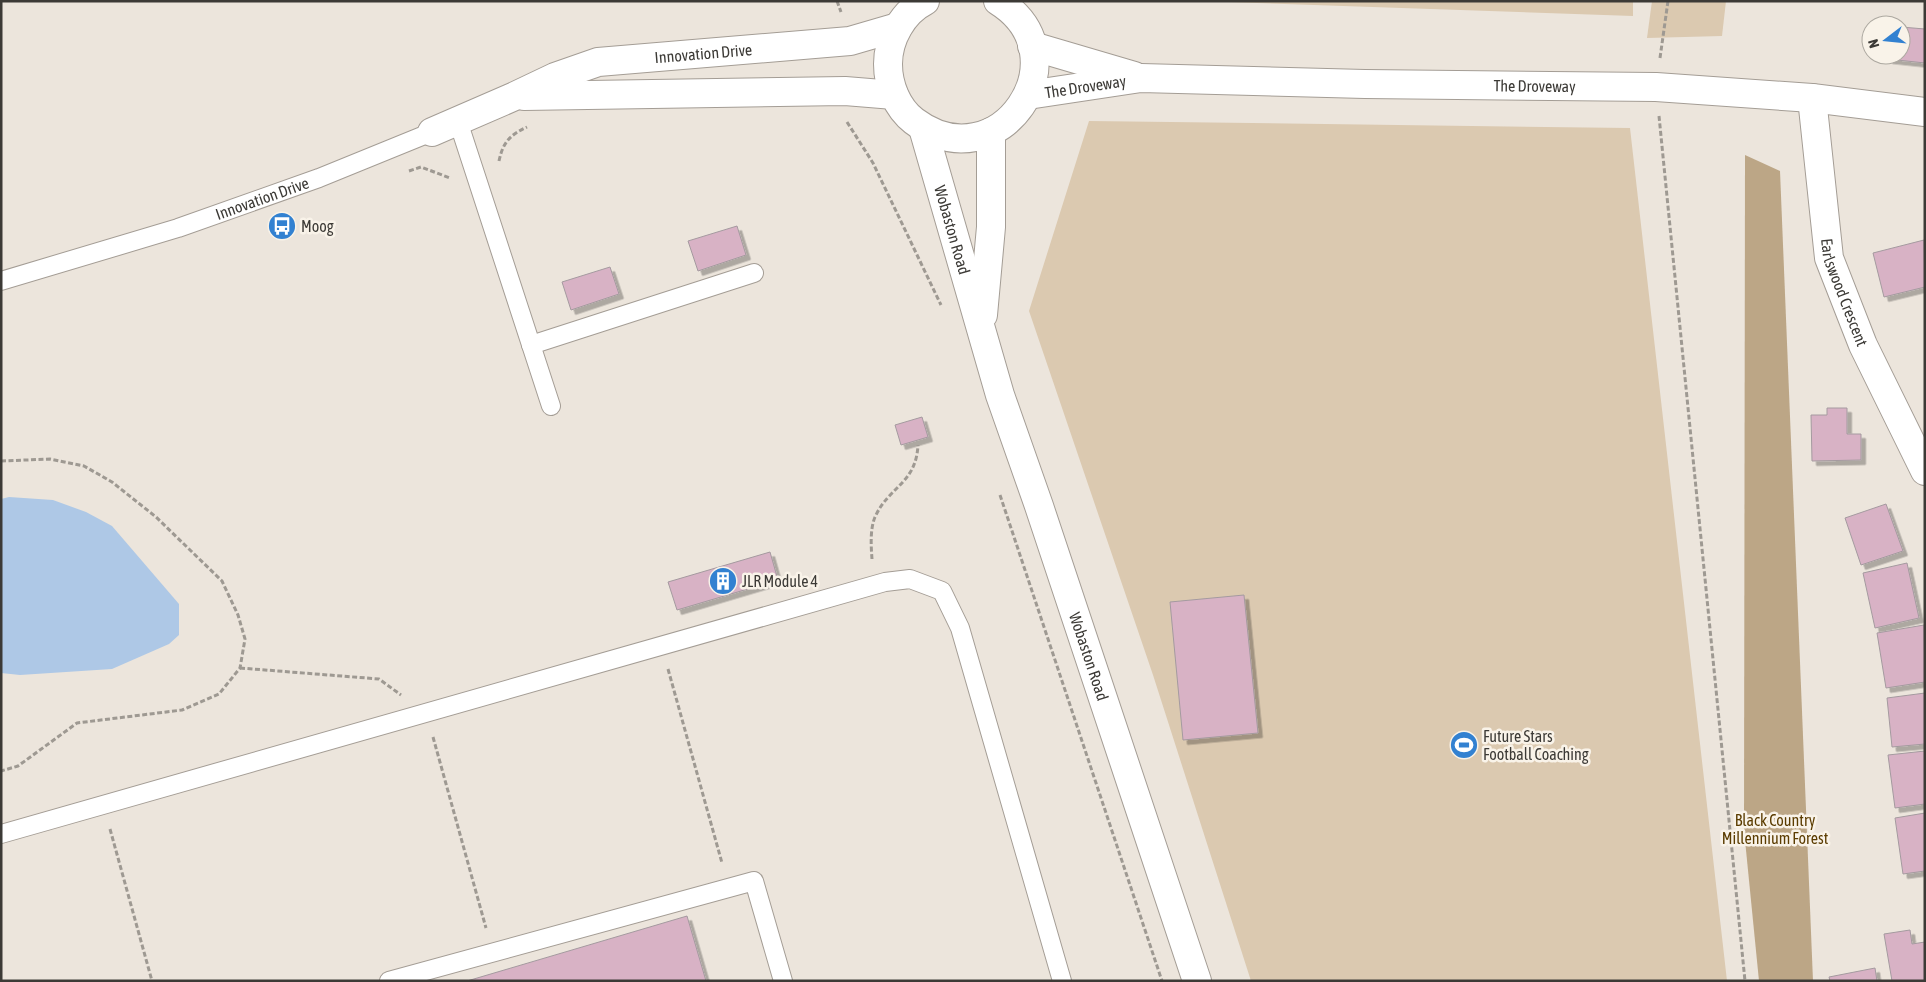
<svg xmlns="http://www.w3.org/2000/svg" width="1926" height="982" font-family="'Asap Condensed',sans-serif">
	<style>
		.green { fill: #dbc9b0 }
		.forest { fill: #bca686 }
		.water { fill: #aec8e6 }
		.building { fill: #d8b2c5; stroke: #a49a9f; filter: url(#shadow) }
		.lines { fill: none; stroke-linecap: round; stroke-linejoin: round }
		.service-casing { stroke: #a49d95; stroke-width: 20 }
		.minor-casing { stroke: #a49d95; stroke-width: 30 }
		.tertiary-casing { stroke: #a49d95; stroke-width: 30 }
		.path { stroke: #9e9992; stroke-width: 3; stroke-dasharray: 5 2.5; stroke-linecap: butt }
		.service { stroke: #fff; stroke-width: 18 }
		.minor { stroke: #fff; stroke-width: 28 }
		.tertiary { stroke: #fff; stroke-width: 28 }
		.labels { text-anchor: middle; stroke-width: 5; stroke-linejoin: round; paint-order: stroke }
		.street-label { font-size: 16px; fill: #3c3a36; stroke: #f9f3e9 }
		.poi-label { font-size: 16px; fill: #3c3a36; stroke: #f9f3e9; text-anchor: start }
		.park-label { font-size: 16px; fill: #5b3c00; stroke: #f9f3e9 }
	</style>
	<defs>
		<filter id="shadow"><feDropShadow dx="4.5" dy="4.5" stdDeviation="0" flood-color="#0004"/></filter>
	</defs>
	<rect width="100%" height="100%" fill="#ece5dc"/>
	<g class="green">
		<polygon points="1200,1 1633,1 1633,16"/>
		<polygon points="1652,1 1726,1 1722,36 1647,38"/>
		<polygon points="1089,121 1630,128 1727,981 1251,981 1153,675 1029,311"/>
	</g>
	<polygon class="forest" points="1745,155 1780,171 1813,981 1759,981 1744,830"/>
	<polygon class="water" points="9,497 53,500 86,512 112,526 179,604 179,635 169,644 112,669 20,675 1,673 1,499"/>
	<g class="building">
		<polygon points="1901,27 1925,29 1925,63 1888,59 1889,55 1901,55"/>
		<polygon points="737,226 746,255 698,271 688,241"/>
		<polygon points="1924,240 1925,287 1884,297 1873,253"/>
		<polygon points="610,267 619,294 571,310 562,282"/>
		<polygon points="1827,408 1847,408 1847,434 1861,434 1861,460 1812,461 1811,415 1827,415"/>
		<polygon points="922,417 928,437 901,445 895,425"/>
		<polygon points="1886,504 1903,551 1861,565 1845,518"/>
		<polygon points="770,552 778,580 677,610 668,582"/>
		<polygon points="1907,563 1919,618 1875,628 1863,573"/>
		<polygon points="1244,595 1258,733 1183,740 1170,602"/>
		<polygon points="1924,625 1925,682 1886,688 1877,633"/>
		<polygon points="1925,693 1925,744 1892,747 1887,698"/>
		<polygon points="1925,751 1925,804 1895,808 1888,755"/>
		<polygon points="1925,813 1925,871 1903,874 1895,818"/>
		<polygon points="687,916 706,981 467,981"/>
		<polygon points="1910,930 1912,944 1925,942 1925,981 1892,981 1884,934"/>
		<polygon points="1875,968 1877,981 1830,981 1829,977"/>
	</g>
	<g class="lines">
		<defs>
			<g id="service">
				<polyline points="458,121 551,406"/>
				<path id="s1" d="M1,281L178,228L319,178L432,132"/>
				<polyline points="531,345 754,273"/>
				<polyline points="1,834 885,582 910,579 942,591 960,628 1062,981"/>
				<polyline points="389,981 754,881 783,981"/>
			</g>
			<g id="minor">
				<polyline points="524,96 845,91 894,95"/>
				<path id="s2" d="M1812,98L1829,258L1863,345L1925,471"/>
				<path id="s3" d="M432,132L515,96L555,77L598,62L850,41L898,27"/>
			</g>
			<g id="tertiary">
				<path d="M925,1C903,12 888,39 888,64C888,85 897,108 914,121C999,185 1086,56 998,1"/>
				<polyline points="1032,46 1134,76"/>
				<path id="s4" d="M1028,95L1141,78L1365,84L1656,87L1812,98L1925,112"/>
				<path id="s5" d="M923,128L1000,395L1039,506L1197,981"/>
				<polyline points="983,315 991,227 991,132"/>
			</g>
		</defs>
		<use href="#service" class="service-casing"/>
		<use href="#minor" class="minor-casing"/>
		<use href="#tertiary" class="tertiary-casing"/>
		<g class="path">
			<polyline points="837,1 841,12"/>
			<polyline points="1660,58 1668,1"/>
			<polyline points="1659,116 1745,981"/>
			<polyline points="847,122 873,163 941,305"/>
			<path d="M499,161C503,142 510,135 527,127"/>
			<polyline points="409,171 421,167 450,178"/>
			<polyline points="1,461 50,459 84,466 112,482 156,517 222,581 238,615 245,639 240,668 219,694 182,710 77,723 18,766 1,771"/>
			<polyline points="1000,495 1162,981"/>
			<path d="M872,559C871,546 870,529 875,517C889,486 916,484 918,445"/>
			<polyline points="240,668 379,679 401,695"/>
			<polyline points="668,669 722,863"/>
			<polyline points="433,737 486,928"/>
			<polyline points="110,829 152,981"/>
		</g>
		<use href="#service" class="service"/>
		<use href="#minor" class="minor"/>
		<use href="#tertiary" class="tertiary"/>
	</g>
	<defs>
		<symbol id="bus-disc" viewBox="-11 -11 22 22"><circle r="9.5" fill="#3281d1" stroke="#f9f3e9"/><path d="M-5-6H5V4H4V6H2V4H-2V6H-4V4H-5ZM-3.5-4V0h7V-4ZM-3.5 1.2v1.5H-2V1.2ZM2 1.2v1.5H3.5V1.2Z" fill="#fff"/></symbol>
		<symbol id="building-disc" viewBox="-11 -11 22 22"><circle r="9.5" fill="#3281d1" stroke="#f9f3e9"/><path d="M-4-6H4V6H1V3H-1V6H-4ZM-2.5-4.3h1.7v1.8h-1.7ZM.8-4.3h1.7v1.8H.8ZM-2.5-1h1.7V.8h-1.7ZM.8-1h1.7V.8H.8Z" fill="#fff"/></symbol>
		<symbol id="stadium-disc" viewBox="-11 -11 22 22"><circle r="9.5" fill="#3281d1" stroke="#f9f3e9"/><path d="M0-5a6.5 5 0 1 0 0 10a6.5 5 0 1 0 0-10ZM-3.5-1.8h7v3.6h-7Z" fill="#fff"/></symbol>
	</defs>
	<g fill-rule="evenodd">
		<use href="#bus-disc" x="266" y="210" width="32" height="32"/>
		<use href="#building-disc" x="707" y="565" width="32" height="32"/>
		<use href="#stadium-disc" x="1448" y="729" width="32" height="32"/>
	</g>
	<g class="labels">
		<g class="street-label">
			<text dy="6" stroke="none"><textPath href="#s3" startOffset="286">Innovation Drive</textPath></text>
			<text dy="6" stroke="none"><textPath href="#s4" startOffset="508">The Droveway</textPath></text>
			<text dy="6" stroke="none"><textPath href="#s4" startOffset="58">The Droveway</textPath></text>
			<text dy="6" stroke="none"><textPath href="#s1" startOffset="274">Innovation Drive</textPath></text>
			<text dy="6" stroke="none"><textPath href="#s5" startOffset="106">Wobaston Road</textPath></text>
			<text dy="6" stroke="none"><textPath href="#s2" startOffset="198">Earlswood Crescent</textPath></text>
			<text dy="6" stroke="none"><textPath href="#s5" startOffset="554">Wobaston Road</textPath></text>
		</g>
		<g class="poi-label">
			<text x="301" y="232">Moog</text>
			<text x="742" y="587">JLR Module 4</text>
			<text x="1483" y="742">Future Stars<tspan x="1483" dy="18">Football Coaching</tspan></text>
		</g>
		<g class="park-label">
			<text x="1775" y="826">Black Country<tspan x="1775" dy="18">Millennium Forest</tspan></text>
		</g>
	</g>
	<rect width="1926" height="982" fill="none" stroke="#3c3a36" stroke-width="5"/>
	<g transform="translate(1886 40) rotate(254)"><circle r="24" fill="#f9f3e9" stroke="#ada9a1"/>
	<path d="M0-4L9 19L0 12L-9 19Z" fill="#3281d1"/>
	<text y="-8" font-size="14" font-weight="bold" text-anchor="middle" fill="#3c3a36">N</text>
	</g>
</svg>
